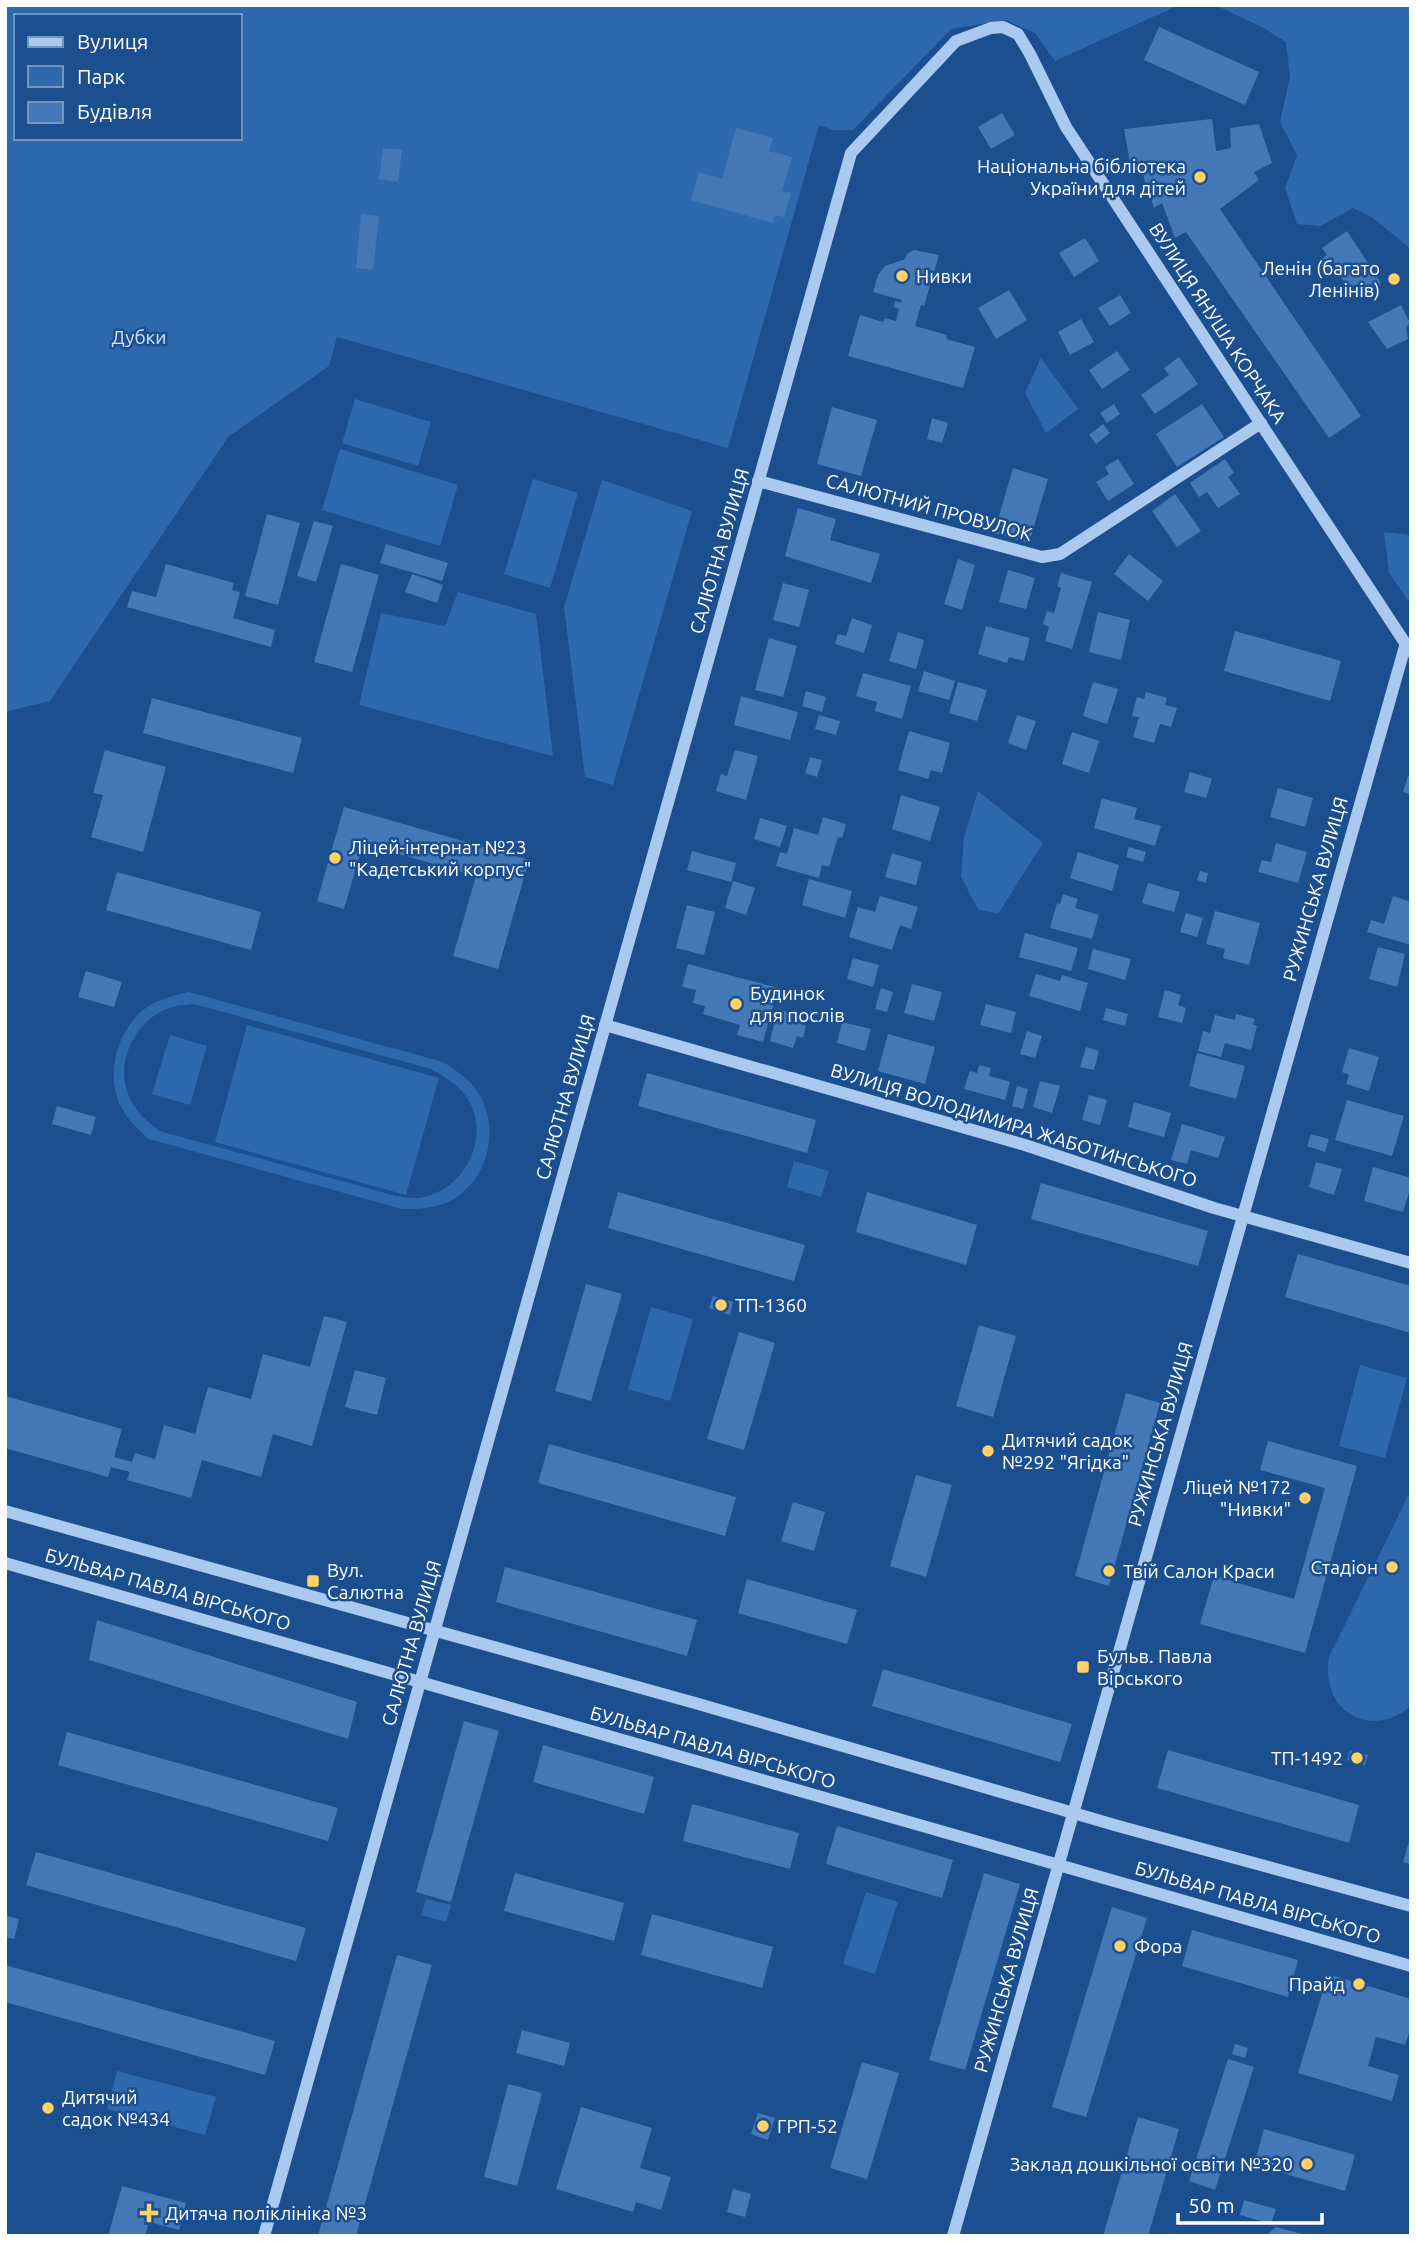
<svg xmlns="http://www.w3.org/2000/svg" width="1416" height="2241" font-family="Ubuntu,sans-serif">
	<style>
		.green { fill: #2e69ad; fill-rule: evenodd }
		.building { fill: #4478b7 }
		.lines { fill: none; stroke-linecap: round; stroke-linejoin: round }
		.minor { stroke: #a9c9ee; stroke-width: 12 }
		.poi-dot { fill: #ffd166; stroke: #1b4f8f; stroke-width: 2.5 }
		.labels { text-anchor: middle; stroke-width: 5; stroke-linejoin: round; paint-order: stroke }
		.poi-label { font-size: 19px; fill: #fff; stroke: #1b4f8f; text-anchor: start }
		.street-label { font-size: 19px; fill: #fff; stroke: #1b4f8f }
		.park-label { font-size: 19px; fill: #cfe3fa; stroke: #1b4f8f }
	</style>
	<rect width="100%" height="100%" fill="#1b4f8f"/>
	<g class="green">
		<path d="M5,5H1179L1055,61L1035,33L1006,20L951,29L853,130H833L819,125L728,448L337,337L329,366L228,437L50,701L5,712ZM16,16H240V138H16Z"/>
		<polygon points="1215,5 1411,5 1411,249 1373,218 1353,208 1320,226 1297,224 1285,188 1297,155 1280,122 1290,77 1286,42 1262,27"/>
		<polygon points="1041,358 1078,409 1046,433 1025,393"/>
		<polygon points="355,399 431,422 418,466 342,443"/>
		<polygon points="340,449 458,485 440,546 322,510"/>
		<polygon points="533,479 578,493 550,588 504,574"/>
		<polygon points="602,480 692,511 613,785 585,777 564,607"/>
		<polygon points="1384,532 1411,535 1411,605 1389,573"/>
		<polygon points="458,592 536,614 553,756 359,705 381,613 445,626"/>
		<polygon points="978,791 1043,843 998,914 978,909 961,877 964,837"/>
		<path d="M189,992L443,1062C457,1071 470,1079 479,1094C501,1130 487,1182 450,1201C434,1209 419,1209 402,1209L149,1139C136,1128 124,1116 118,1100C107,1069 118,1031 143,1010C157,999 173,996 189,992ZM194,1004L431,1069C444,1076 456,1083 465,1095C494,1134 465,1193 418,1198C411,1198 403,1197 396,1196L159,1131C147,1121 137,1113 130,1099C113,1064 135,1018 172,1007C179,1005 187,1005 194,1004Z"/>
		<polygon points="247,1025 439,1078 406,1195 215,1142"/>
		<polygon points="170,1035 207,1046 190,1105 152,1094"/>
		<polygon points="794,1161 829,1171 821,1197 787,1187"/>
		<polygon points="651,1307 693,1319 670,1401 628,1389"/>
		<polygon points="1360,1365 1407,1378 1385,1458 1339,1446"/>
		<path d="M1411,1490V1706C1369,1741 1320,1710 1329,1657Z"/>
		<polygon points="866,1892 898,1902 875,1974 843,1964"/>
		<polygon points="426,1899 451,1905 446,1922 421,1915"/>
		<polygon points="117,2071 216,2097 205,2135 107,2109"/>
	</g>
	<g class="building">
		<polygon points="1159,27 1259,72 1245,105 1144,60"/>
		<polygon points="1002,113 1015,135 991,149 978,127"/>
		<polygon points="1212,119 1216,151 1231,148 1230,128 1259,124 1272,163 1254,172 1259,180 1220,209 1361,416 1329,438 1186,232 1175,238 1162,203 1154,208 1142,172 1132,174 1124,129"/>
		<polygon points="736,128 773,138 769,151 792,157 782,191 791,193 784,217 775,215 773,223 691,200 699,172 722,179"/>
		<polygon points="383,148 402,150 398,182 379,179"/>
		<polygon points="361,214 379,216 373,270 356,268"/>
		<polygon points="1347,231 1381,283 1356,299 1337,271 1330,276 1319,261 1327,255 1322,248"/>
		<polygon points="1085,238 1099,261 1074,277 1059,253"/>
		<polygon points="914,250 939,255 924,306 921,305 915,326 947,335 946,339 975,347 963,388 848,356 860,315 883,322 885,318 896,321 899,309 894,307 895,301 901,303 902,300 873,292 878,275 885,266 905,259 907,254"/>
		<polygon points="1009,290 1027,320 996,339 978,308"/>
		<polygon points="1120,295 1131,313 1110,326 1098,308"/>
		<polygon points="1401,305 1410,323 1406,327 1408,339 1387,349 1368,322"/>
		<polygon points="1081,319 1094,342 1070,355 1058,332"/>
		<polygon points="1117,351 1130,370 1102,389 1089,370"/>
		<polygon points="1179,357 1198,384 1155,414 1141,395 1169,375 1164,368"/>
		<polygon points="1114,404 1120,414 1107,423 1100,413"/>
		<polygon points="1202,404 1224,437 1177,467 1156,434"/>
		<polygon points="832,407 877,420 861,476 817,464"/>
		<polygon points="932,418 948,423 942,443 927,439"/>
		<polygon points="1103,424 1110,433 1096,444 1089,435"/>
		<polygon points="1118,459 1134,484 1108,501 1096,482 1109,474 1105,467"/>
		<polygon points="1225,459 1234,473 1228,477 1240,494 1218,508 1207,492 1199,497 1190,483"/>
		<polygon points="1013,468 1048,479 1029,543 994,533"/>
		<polygon points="1175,494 1201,531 1177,547 1152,511"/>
		<polygon points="798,508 836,519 830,540 880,554 871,583 785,556"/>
		<polygon points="267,514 300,523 278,605 245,596"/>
		<polygon points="314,521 333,526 316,582 297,576"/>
		<polygon points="386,544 448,563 442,581 380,563"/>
		<polygon points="1129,554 1163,581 1148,601 1114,574"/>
		<polygon points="958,559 975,565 962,610 944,604"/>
		<polygon points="166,564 234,583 232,590 240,592 233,618 275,630 271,647 127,607 132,591 156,597"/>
		<polygon points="341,564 379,575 352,672 314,662"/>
		<polygon points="1008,570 1035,578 1026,609 999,602"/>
		<polygon points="1061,573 1092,582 1072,649 1045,641 1049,627 1043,624 1047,611 1054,613 1061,588 1057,586"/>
		<polygon points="412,574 443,585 437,603 405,592"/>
		<polygon points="783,583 809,590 799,627 773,620"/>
		<polygon points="1098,612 1130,620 1121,660 1089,652"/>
		<polygon points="852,618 872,625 864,653 835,644 838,634 846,636"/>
		<polygon points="986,626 1030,638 1024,661 1009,657 1007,663 978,654"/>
		<polygon points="1235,631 1341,661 1330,701 1224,671"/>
		<polygon points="898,632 924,640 916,669 889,661"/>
		<polygon points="769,638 797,646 783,697 755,690"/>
		<polygon points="924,671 955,681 949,700 918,691"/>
		<polygon points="863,673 911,686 902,719 875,711 877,702 856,696"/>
		<polygon points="958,682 987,690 977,721 949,713"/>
		<polygon points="1093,682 1118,689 1107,724 1083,716"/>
		<polygon points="806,691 826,697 822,712 802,706"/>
		<polygon points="1146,692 1167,698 1165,705 1177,708 1171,727 1160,724 1154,743 1133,737 1139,717 1132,716 1137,697 1144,699"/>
		<polygon points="741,696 798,712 790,740 734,725"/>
		<polygon points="152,698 302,738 293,773 143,733"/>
		<polygon points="819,715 840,721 836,735 815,729"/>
		<polygon points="1017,715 1036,721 1026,750 1008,743"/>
		<polygon points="909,731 950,743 942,773 931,770 928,779 898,770"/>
		<polygon points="1072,732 1099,741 1089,773 1062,764"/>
		<polygon points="105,750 166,767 143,852 91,837 103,795 93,793"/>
		<polygon points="735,750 758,756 746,800 716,791 721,774 727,776"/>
		<polygon points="810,757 822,760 817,777 805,773"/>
		<polygon points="1190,772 1212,779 1206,798 1184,792"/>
		<polygon points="1408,776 1411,777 1411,795 1403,792"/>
		<polygon points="1278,788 1313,798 1305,827 1270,817"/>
		<polygon points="901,795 940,807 930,841 892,829"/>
		<polygon points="1102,798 1137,808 1134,819 1161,826 1155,846 1094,828"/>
		<polygon points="344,807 529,860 498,969 453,956 476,876 363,844 344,909 317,901"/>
		<polygon points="823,817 846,824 842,838 838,837 829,867 822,865 819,878 776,866 780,852 787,854 794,828 818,835"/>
		<polygon points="760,818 787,826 780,847 754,839"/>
		<polygon points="1276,843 1307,852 1298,883 1258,872 1262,860 1271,862"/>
		<polygon points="1129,847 1146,852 1143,862 1126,857"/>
		<polygon points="692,851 736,863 731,882 687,870"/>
		<polygon points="1078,852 1119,865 1112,891 1070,878"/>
		<polygon points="892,853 922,862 916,885 885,877"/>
		<polygon points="1200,871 1208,873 1206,883 1197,880"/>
		<polygon points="117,872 261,912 251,950 106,910"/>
		<polygon points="809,879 852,891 845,918 802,905"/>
		<polygon points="733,881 755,888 746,915 725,908"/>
		<polygon points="1148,883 1180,892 1174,912 1142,903"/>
		<polygon points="1063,894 1078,899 1075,908 1099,915 1092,939 1050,928 1057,903 1060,904"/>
		<polygon points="880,896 918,907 911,929 900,925 892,950 849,937 858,907 875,912"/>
		<polygon points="1393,896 1411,902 1411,945 1367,932 1371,920 1384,924"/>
		<polygon points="687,905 715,912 704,955 676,948"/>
		<polygon points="1215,911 1260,923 1249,965 1223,958 1225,949 1206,944"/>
		<polygon points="1186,913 1203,918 1197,937 1180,932"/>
		<polygon points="1025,933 1078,948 1071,971 1019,957"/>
		<polygon points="1378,947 1405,954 1397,987 1369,979"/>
		<polygon points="1093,949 1131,959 1125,980 1088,969"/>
		<polygon points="853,958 879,965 873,987 847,979"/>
		<polygon points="688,964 778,988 763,1042 737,1035 740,1025 703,1014 705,1006 693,1003 696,990 682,987"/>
		<polygon points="86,971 122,982 114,1007 78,997"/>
		<polygon points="1036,974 1060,981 1062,975 1088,983 1080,1011 1029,996"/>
		<polygon points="912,984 942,992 934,1021 904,1013"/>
		<polygon points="881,988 893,992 887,1012 875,1009"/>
		<polygon points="1165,990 1181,995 1178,1005 1186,1008 1182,1023 1158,1017"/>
		<polygon points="986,1004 1016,1012 1011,1033 980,1025"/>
		<polygon points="1106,1008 1128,1014 1125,1026 1103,1020"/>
		<polygon points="778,1009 802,1016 800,1024 806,1026 803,1038 797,1036 793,1048 770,1041"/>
		<polygon points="1236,1014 1255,1019 1253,1025 1257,1026 1251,1050 1225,1043 1221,1057 1198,1051 1203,1031 1210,1033 1215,1015 1235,1020"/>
		<polygon points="842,1022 871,1029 865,1051 837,1043"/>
		<polygon points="1027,1031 1042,1036 1035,1058 1020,1054"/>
		<polygon points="888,1034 935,1047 925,1084 878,1071"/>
		<polygon points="1086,1047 1099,1051 1094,1070 1080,1067"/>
		<polygon points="1349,1048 1379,1057 1369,1091 1346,1084 1349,1075 1342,1072"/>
		<polygon points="1197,1053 1245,1066 1236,1099 1189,1086"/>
		<polygon points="979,1065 991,1068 989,1076 1010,1082 1005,1100 964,1089 970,1071 977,1073"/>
		<polygon points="647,1073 816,1120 807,1153 638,1106"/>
		<polygon points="1040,1081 1060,1086 1052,1113 1033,1107"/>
		<polygon points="1017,1086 1028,1089 1023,1109 1012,1106"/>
		<polygon points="1089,1095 1107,1100 1100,1125 1082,1120"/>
		<polygon points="1347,1100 1404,1116 1392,1156 1335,1140"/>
		<polygon points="1134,1102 1171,1113 1164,1137 1128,1127"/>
		<polygon points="57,1106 96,1117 91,1135 52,1124"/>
		<polygon points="1182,1124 1225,1137 1218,1158 1191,1150 1187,1164 1171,1160"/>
		<polygon points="1311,1134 1329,1139 1325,1152 1307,1146"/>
		<polygon points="1316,1162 1342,1169 1334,1195 1309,1187"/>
		<polygon points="1373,1167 1411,1178 1411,1186 1403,1212 1364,1201"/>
		<polygon points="1041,1183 1208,1231 1198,1266 1031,1219"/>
		<polygon points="618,1192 805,1245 794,1281 608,1228"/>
		<polygon points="867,1192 977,1225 966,1265 856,1232"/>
		<polygon points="1298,1254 1411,1286 1411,1333 1285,1297"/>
		<polygon points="586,1284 622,1294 591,1401 555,1391"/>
		<polygon points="713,1296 733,1302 730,1315 709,1308"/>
		<polygon points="324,1316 347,1322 312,1446 273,1434 261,1477 202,1460 191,1498 127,1480 130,1472 111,1467 108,1477 5,1448 5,1396 122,1429 114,1457 132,1462 135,1453 155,1459 164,1425 195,1434 208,1387 251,1399 263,1354 310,1367"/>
		<polygon points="979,1325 1016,1336 993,1417 956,1406"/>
		<polygon points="739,1332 775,1343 744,1450 707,1439"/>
		<polygon points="355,1370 386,1378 377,1415 345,1407"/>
		<polygon points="1126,1393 1160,1403 1109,1586 1075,1576"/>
		<polygon points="1268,1441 1357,1466 1305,1653 1200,1624 1214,1576 1294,1599 1325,1488 1260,1470"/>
		<polygon points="549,1444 736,1497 725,1536 538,1483"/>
		<polygon points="916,1475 952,1485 926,1577 890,1566"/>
		<polygon points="793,1502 825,1512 814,1551 781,1541"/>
		<polygon points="505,1567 697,1620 687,1656 496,1602"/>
		<polygon points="747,1579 857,1610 847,1644 738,1613"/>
		<polygon points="97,1620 357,1702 348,1739 89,1660"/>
		<polygon points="883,1669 1072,1724 1060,1762 872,1706"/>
		<polygon points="464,1721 499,1731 451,1902 416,1892"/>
		<polygon points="67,1732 338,1808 328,1841 58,1765"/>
		<polygon points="543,1745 654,1777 644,1814 533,1782"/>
		<polygon points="1168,1750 1359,1805 1349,1843 1157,1788"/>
		<polygon points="1350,1750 1368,1755 1365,1765 1347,1760"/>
		<polygon points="692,1804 799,1833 790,1869 683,1841"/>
		<polygon points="837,1826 953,1860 942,1898 826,1864"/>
		<polygon points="1410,1838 1411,1838 1411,1864 1403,1862"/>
		<polygon points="36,1852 306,1928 296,1961 26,1885"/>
		<polygon points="515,1873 624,1903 614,1941 504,1911"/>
		<polygon points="984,1873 1020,1884 965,2070 929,2060"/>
		<polygon points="1112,1907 1147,1918 1086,2117 1052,2107"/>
		<polygon points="652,1914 773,1947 762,1988 641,1955"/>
		<polygon points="7,1916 19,1919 14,1939 5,1937"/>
		<polygon points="1192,1930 1298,1960 1288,1997 1182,1966"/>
		<polygon points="397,1955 432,1965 356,2236 318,2236"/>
		<polygon points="5,1965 275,2041 265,2075 5,2002"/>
		<polygon points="1328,1974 1411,1999 1411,2027 1405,2045 1376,2037 1368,2066 1399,2075 1392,2101 1298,2073"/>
		<polygon points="522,2030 570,2043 564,2066 516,2053"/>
		<polygon points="1235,2044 1248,2048 1245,2058 1232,2054"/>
		<polygon points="1228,2059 1254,2067 1215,2190 1189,2181"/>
		<polygon points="862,2062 899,2073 867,2179 830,2168"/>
		<polygon points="508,2084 542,2093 517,2186 484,2177"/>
		<polygon points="581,2107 652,2128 640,2168 671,2177 661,2210 636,2202 633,2212 556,2189"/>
		<polygon points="758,2113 775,2118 768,2140 751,2134"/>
		<polygon points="1138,2117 1179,2129 1148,2236 1103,2236"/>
		<polygon points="1264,2129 1355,2155 1345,2191 1254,2165"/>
		<polygon points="122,2186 186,2203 179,2230 149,2222 145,2236 108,2236"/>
		<polygon points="733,2189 751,2194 745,2217 727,2212"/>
		<polygon points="1244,2200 1276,2209 1271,2224 1240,2215"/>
		<polygon points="1276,2227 1306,2235 1305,2236 1265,2236"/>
	</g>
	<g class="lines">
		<g class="minor">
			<polyline points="758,481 1042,557 1060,554 1261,423"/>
			<polyline points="605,1025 1025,1145 1214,1208 1411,1263"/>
			<polyline points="5,1511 695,1703 1118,1826 1411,1906"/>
			<polyline points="5,1563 1411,1966"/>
			<polyline points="264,2236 851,153 956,41 991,28 1003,27 1018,34 1030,54 1066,127 1411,652"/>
			<polyline points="953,2236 1406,643"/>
		</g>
	</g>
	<g class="poi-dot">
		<circle cx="1200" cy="177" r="7"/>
		<circle cx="902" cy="276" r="7"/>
		<circle cx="1394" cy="279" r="7"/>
		<circle cx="335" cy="858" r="7"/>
		<circle cx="736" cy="1004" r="7"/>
		<circle cx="721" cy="1305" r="7"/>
		<circle cx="988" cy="1451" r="7"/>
		<circle cx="1305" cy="1498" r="7"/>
		<circle cx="1392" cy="1567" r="7"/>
		<circle cx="1109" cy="1571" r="7"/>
		<rect x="306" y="1574" width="14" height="14" rx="3.5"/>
		<rect x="1076" y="1660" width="14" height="14" rx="3.5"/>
		<circle cx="1357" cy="1758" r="7"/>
		<circle cx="1120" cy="1946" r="7"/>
		<circle cx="1359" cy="1984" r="7"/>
		<circle cx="48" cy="2108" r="7"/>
		<circle cx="763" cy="2126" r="7"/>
		<circle cx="1307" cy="2164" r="7"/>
		<path d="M145.5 2202.5h7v7h7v7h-7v7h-7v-7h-7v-7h7z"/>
	</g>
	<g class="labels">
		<g class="poi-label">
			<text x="1186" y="173" text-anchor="end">Національна бібліотека<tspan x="1186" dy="22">України для дітей</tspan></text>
			<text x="1380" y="275" text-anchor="end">Ленін (багато<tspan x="1380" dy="22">Ленінів)</tspan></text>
			<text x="916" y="283">Нивки</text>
			<text x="349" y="854">Ліцей-інтернат №23<tspan x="349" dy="22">"Кадетський корпус"</tspan></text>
			<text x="750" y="1000">Будинок<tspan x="750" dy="22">для послів</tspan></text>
			<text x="735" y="1312">ТП-1360</text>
			<text x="1002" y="1447">Дитячий садок<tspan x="1002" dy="22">№292 "Ягідка"</tspan></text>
			<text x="1291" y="1494" text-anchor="end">Ліцей №172<tspan x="1291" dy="22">"Нивки"</tspan></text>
			<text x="1378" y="1574" text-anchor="end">Стадіон</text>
			<text x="327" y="1577">Вул.<tspan x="327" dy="22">Салютна</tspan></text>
			<text x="1123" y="1578">Твій Салон Краси</text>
			<text x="1097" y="1663">Бульв. Павла<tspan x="1097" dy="22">Вірського</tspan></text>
			<text x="1343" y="1765" text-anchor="end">ТП-1492</text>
			<text x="1134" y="1953">Фора</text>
			<text x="1345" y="1991" text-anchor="end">Прайд</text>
			<text x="62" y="2104">Дитячий<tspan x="62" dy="22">садок №434</tspan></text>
			<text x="777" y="2133">ГРП-52</text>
			<text x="1293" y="2171" text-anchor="end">Заклад дошкільної освіти №320</text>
			<text x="165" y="2220">Дитяча поліклініка №3</text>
		</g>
		<g class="street-label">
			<text transform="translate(1218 323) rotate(57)" y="7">ВУЛИЦЯ ЯНУША КОРЧАКА</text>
			<text transform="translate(929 507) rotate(15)" y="7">САЛЮТНИЙ ПРОВУЛОК</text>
			<text transform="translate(719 551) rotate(-74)" y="7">САЛЮТНА ВУЛИЦЯ</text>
			<text transform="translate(1315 889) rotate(-74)" y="7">РУЖИНСЬКА ВУЛИЦЯ</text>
			<text transform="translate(565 1097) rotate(-74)" y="7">САЛЮТНА ВУЛИЦЯ</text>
			<text transform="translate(1014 1125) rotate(17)" y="7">ВУЛИЦЯ ВОЛОДИМИРА ЖАБОТИНСЬКОГО</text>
			<text transform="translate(1160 1434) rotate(-74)" y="7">РУЖИНСЬКА ВУЛИЦЯ</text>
			<text transform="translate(168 1589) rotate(16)" y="7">БУЛЬВАР ПАВЛА ВІРСЬКОГО</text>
			<text transform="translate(411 1643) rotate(-74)" y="7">САЛЮТНА ВУЛИЦЯ</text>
			<text transform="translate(713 1747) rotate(16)" y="7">БУЛЬВАР ПАВЛА ВІРСЬКОГО</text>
			<text transform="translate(1258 1902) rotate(16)" y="7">БУЛЬВАР ПАВЛА ВІРСЬКОГО</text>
			<text transform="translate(1006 1980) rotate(-74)" y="7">РУЖИНСЬКА ВУЛИЦЯ</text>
		</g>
		<g class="park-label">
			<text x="139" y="344">Дубки</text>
		</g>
	</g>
	<rect width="1416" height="2241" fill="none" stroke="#ffffff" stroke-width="14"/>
	<rect x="14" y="14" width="228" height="126" fill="#1b4f8f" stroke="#7695bc" stroke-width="2"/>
	<rect x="28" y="37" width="35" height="10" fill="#a9c9ee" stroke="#7695bc" stroke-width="2"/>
	<text x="77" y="49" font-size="21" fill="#ffffff">Вулиця</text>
	<rect x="28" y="66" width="35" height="21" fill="#2e69ad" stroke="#7695bc" stroke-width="2"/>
	<text x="77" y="84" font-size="21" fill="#ffffff">Парк</text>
	<rect x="28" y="102" width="35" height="21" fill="#4478b7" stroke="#7695bc" stroke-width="2"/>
	<text x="77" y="119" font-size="21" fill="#ffffff">Будівля</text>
	<path d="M1178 2213v10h144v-10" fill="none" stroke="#ffffff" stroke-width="3.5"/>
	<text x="1188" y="2213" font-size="21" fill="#ffffff" stroke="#1b4f8f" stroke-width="5" paint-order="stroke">50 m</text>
</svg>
